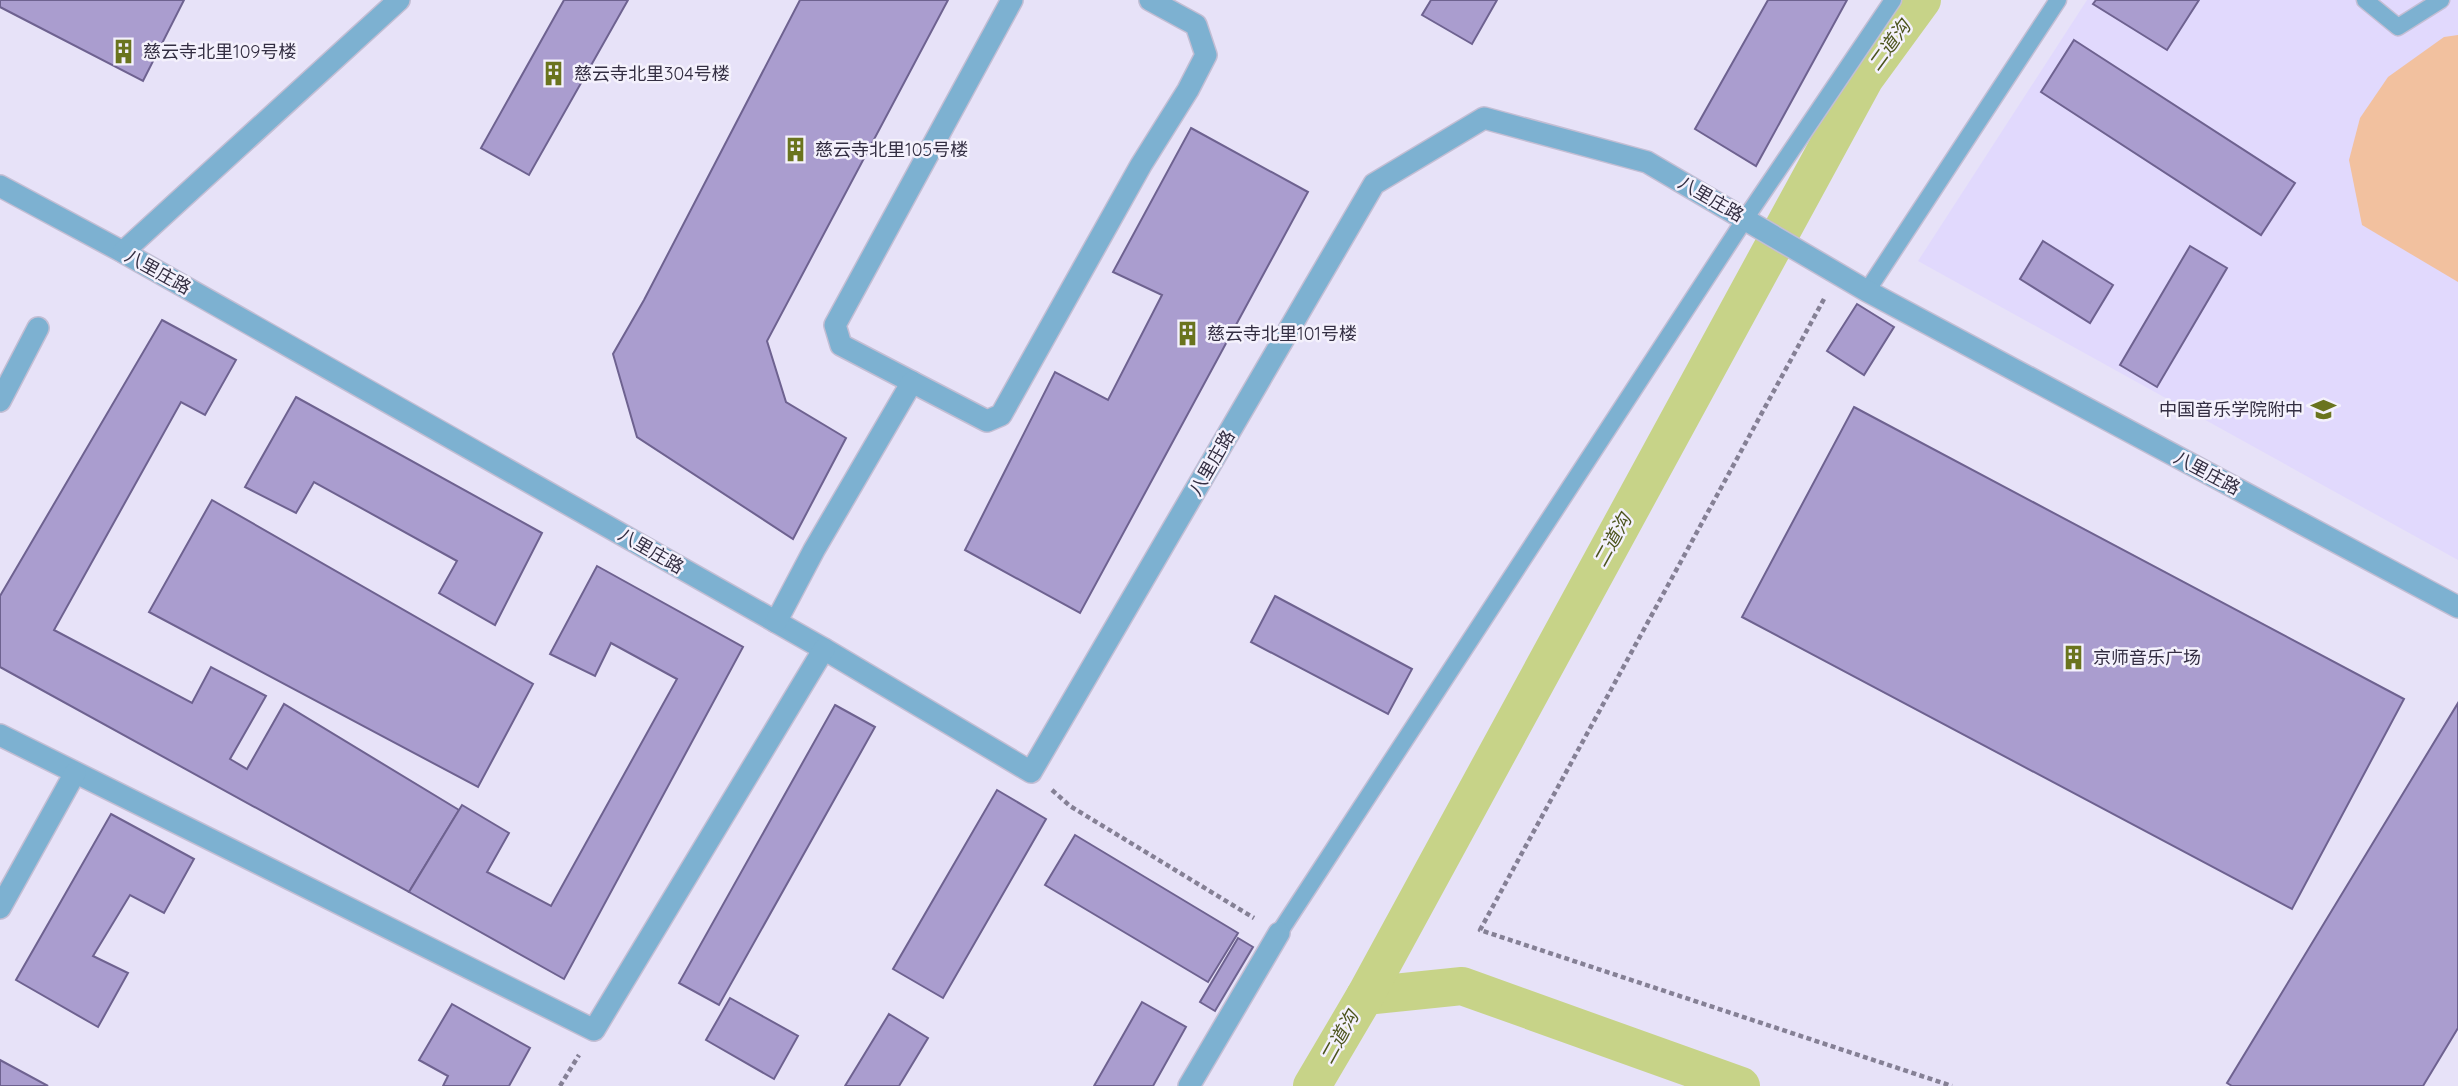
<svg xmlns="http://www.w3.org/2000/svg" width="2458" height="1086" font-family="Quicksand,'Noto Sans SC',sans-serif">
	<style>
		.built { fill: #e1d9fd }
		.green { fill: #f2c19f }
		.lines { fill: none; stroke-linecap: round; stroke-linejoin: round }
		.canal { stroke: #c7d388; stroke-width: 38 }
		.building { fill: #aa9dcf; stroke: #6e6290; stroke-width: 2 }
		.service-casing { stroke: #c3bed4; stroke-width: 19 }
		.minor-casing { stroke: #c3bed4; stroke-width: 24 }
		.path { stroke: #858095; stroke-width: 4.5; stroke-dasharray: 5 3.5; stroke-linecap: butt }
		.service { stroke: #7db1d1; stroke-width: 16 }
		.minor { stroke: #7db1d1; stroke-width: 21 }
		.labels { text-anchor: middle; stroke-width: 5; stroke-linejoin: round; paint-order: stroke }
		.poi-label { font-size: 18px; fill: #332e42; stroke: #f4f1fc; text-anchor: start }
		.street-label { font-size: 18px; fill: #332e42; stroke: #f4f1fc }
		.water-label { font-size: 19px; font-style: italic; fill: #4c541d; stroke: #f4f1fc }
	</style>
	<rect width="100%" height="100%" fill="#e7e2f8"/>
	<polygon class="built" points="2087,0 2458,0 2458,560 1918,261"/>
	<polygon class="green" points="2458,35 2458,282 2362,225 2349,160 2360,118 2388,77 2444,37"/>
	<g class="lines">
		<g class="canal">
			<polyline points="1365,996 1462,986 1741,1086"/>
			<polyline points="1312,1086 1365,996 1865,78 1922,0"/>
		</g>
	</g>
	<g class="building">
		<polygon points="0,0 184,0 143,81 0,7"/>
		<polygon points="564,0 628,0 529,175 481,148"/>
		<polygon points="800,0 948,0 767,341 786,402 846,438 793,539 637,437 613,354 644,300"/>
		<polygon points="1431,0 1497,0 1472,44 1422,15"/>
		<polygon points="1768,0 1847,0 1756,166 1695,129"/>
		<polygon points="2096,0 2199,0 2167,50 2093,4"/>
		<polygon points="2074,40 2295,183 2261,235 2041,92"/>
		<polygon points="1191,128 1308,192 1080,613 965,550 1055,372 1108,400 1162,295 1113,272"/>
		<polygon points="2043,241 2113,285 2090,323 2020,279"/>
		<polygon points="2190,246 2227,268 2157,387 2120,365"/>
		<polygon points="1857,304 1894,327 1864,375 1827,351"/>
		<polygon points="162,320 236,360 205,415 181,402 54,630 192,703 211,667 266,696 230,759 247,769 284,704 459,810 409,892 0,667 0,596"/>
		<polygon points="296,397 542,533 495,625 439,593 457,561 314,482 296,513 245,487"/>
		<polygon points="1854,407 2404,699 2292,909 1742,617"/>
		<polygon points="212,500 533,684 478,787 149,612"/>
		<polygon points="597,566 743,647 564,979 409,892 462,805 509,833 487,872 551,906 677,679 611,643 595,676 550,654"/>
		<polygon points="1275,596 1412,669 1388,714 1251,642"/>
		<polygon points="2458,703 2458,1028 2423,1086 2232,1086 2227,1083"/>
		<polygon points="835,705 875,727 719,1005 679,983"/>
		<polygon points="997,790 1046,819 943,998 893,969"/>
		<polygon points="111,814 194,859 164,913 130,895 93,956 128,973 98,1027 16,980"/>
		<polygon points="1075,835 1238,933 1208,982 1045,885"/>
		<polygon points="1238,938 1253,947 1215,1011 1200,1002"/>
		<polygon points="730,998 798,1036 774,1079 706,1040"/>
		<polygon points="1142,1002 1186,1027 1153,1086 1094,1086"/>
		<polygon points="452,1004 530,1048 509,1086 443,1086 448,1076 419,1060"/>
		<polygon points="889,1014 928,1038 899,1086 845,1086"/>
		<polygon points="0,1060 48,1086 0,1086"/>
	</g>
	<g class="lines">
		<defs>
			<g id="service">
				<polyline points="2365,0 2398,27 2441,0"/>
				<polyline points="1867,291 2058,0"/>
				<polyline points="1279,933 1745,219 1893,0"/>
			</g>
			<g id="minor">
				<polyline points="0,186 123,252 824,649 1031,772 1374,184 1484,118 1647,162 1867,291 2458,607"/>
				<polyline points="123,252 399,0"/>
				<polyline points="912,382 841,345 835,325 1012,0"/>
				<polyline points="0,401 38,328"/>
				<polyline points="776,622 814,550 912,382 987,421 1001,415 1141,165 1188,90 1206,55 1196,25 1150,0"/>
				<polyline points="0,735 594,1030 824,649"/>
				<polyline points="0,908 75,773"/>
				<polyline points="1189,1086 1279,933"/>
			</g>
		</defs>
		<use href="#service" class="service-casing"/>
		<use href="#minor" class="minor-casing"/>
		<g class="path">
			<polyline points="1824,299 1480,930 1952,1086"/>
			<polyline points="1052,790 1070,806 1254,918"/>
			<polyline points="560,1086 579,1055"/>
		</g>
		<use href="#service" class="service"/>
		<use href="#minor" class="minor"/>
	</g>
	<defs>
		<symbol id="building-bare" viewBox="-9 -9 18 18"><path d="M-4-6H4V6H1V3H-1V6H-4ZM-2.5-4.3h1.7v1.8h-1.7ZM.8-4.3h1.7v1.8H.8ZM-2.5-1h1.7V.8h-1.7ZM.8-1h1.7V.8H.8Z" fill="#6a741e" stroke="#f4f1fc" stroke-width="2.5" paint-order="stroke"/></symbol>
		<symbol id="school-bare" viewBox="-9 -9 18 18"><path d="M0-5L7-2L0 1L-7-2ZM-4 1L0 2.5L4 1V4Q0 6-4 4Z" fill="#6a741e" stroke="#f4f1fc" stroke-width="2.5" paint-order="stroke"/></symbol>
	</defs>
	<g fill-rule="evenodd">
		<use href="#building-bare" x="106" y="34" width="35" height="35"/>
		<use href="#building-bare" x="536" y="56" width="35" height="35"/>
		<use href="#building-bare" x="778" y="132" width="35" height="35"/>
		<use href="#building-bare" x="1170" y="316" width="35" height="35"/>
		<use href="#school-bare" x="2306" y="392" width="35" height="35"/>
		<use href="#building-bare" x="2056" y="640" width="35" height="35"/>
	</g>
	<g class="labels">
		<g class="poi-label">
			<text x="143" y="58">慈云寺北里109号楼</text>
			<text x="574" y="80">慈云寺北里304号楼</text>
			<text x="815" y="156">慈云寺北里105号楼</text>
			<text x="1207" y="340">慈云寺北里101号楼</text>
			<text x="2303" y="416" text-anchor="end">中国音乐学院附中</text>
			<text x="2093" y="664">京师音乐广场</text>
		</g>
		<g class="street-label">
			<text transform="translate(1711 199) rotate(30)" y="6">八里庄路</text>
			<text transform="translate(158 272) rotate(29)" y="6">八里庄路</text>
			<text transform="translate(1212 463) rotate(-60)" y="6">八里庄路</text>
			<text transform="translate(2207 473) rotate(28)" y="6">八里庄路</text>
			<text transform="translate(651 551) rotate(30)" y="6">八里庄路</text>
		</g>
		<g class="water-label">
			<text transform="translate(1889 45) rotate(-54)" y="7">二道沟</text>
			<text transform="translate(1612 540) rotate(-61)" y="7">二道沟</text>
			<text transform="translate(1339 1037) rotate(-61)" y="7">二道沟</text>
		</g>
	</g>
</svg>
